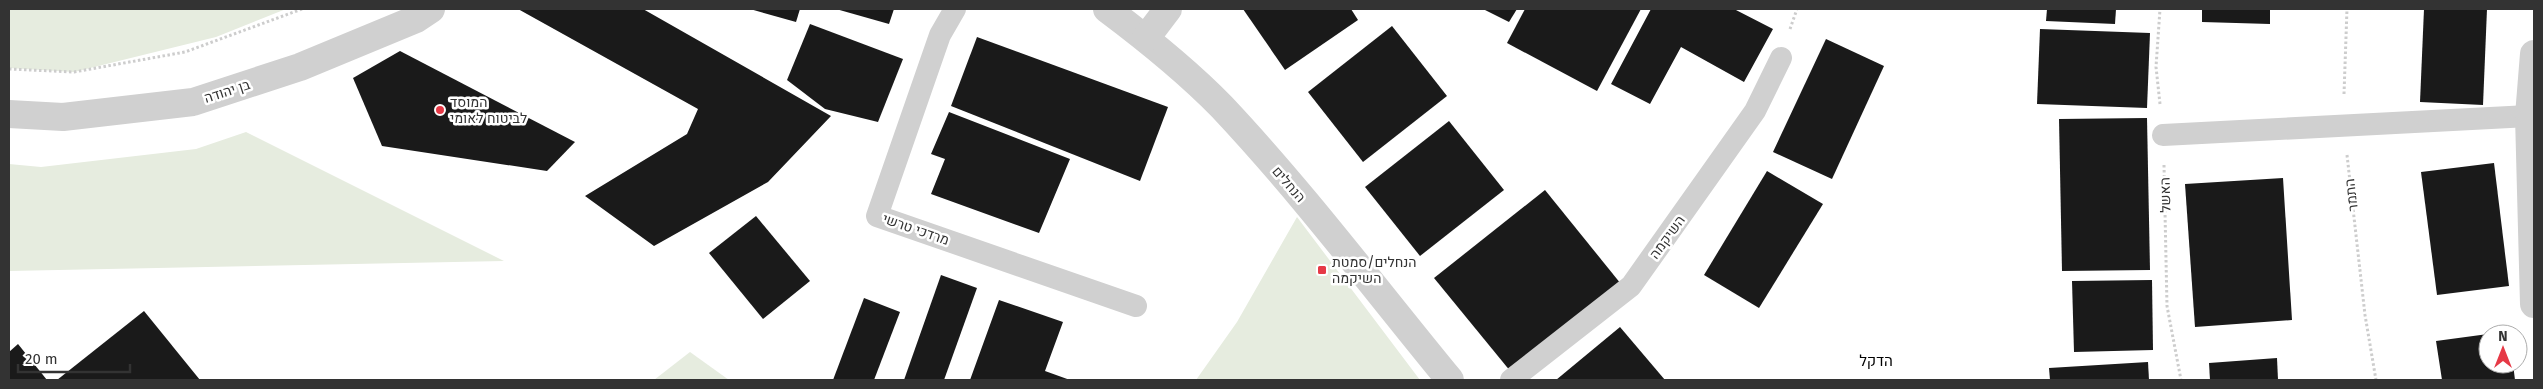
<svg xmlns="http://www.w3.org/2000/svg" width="2543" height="389" font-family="'Fira Sans',Heebo,sans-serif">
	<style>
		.green { fill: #e6ecdf }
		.building { fill: #1a1a1a }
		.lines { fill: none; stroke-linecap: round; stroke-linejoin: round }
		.path { stroke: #cdcdcd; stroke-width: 3; stroke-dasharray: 2.5 2.5; stroke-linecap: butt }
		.service { stroke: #d0d0d0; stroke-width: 22 }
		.minor { stroke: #d0d0d0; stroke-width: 28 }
		.tertiary { stroke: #d0d0d0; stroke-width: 28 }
		.poi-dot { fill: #e63946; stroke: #fff; stroke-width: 2 }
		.labels { text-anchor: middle; stroke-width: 5; stroke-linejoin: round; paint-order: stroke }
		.street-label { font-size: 14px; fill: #333; stroke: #fff }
		.poi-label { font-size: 14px; fill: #333; stroke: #fff; text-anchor: start }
		.neighbourhood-label { font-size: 15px; fill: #000; stroke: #fff }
	</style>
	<rect width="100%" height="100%" fill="#fff"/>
	<g class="green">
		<polygon points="9,9 286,9 216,37 74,72 9,68"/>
		<polygon points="246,132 504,261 9,271 9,164 41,167 196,149"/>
		<polygon points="1297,217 1420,380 1196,380 1237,322"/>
		<polygon points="690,352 729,380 654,380"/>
	</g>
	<g class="building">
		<polygon points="518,9 643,9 831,116 768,182 654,246 585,196 687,134 698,109"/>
		<polygon points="750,9 800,9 796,22"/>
		<polygon points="836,9 894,9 889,24"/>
		<polygon points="1243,9 1351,9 1358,20 1285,70"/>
		<polygon points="1483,9 1517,9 1509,22"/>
		<polygon points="1525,9 1641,9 1597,91 1507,43"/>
		<polygon points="1651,9 1734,9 1773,29 1744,82 1681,47 1650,104 1611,84"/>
		<polygon points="2047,9 2116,9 2115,24 2046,21"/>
		<polygon points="2202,9 2270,9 2270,24 2202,22"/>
		<polygon points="2424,9 2487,9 2483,105 2420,102"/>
		<polygon points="810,24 903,59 878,122 825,109 787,80"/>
		<polygon points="1392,26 1447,96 1363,162 1308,92"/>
		<polygon points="2040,29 2150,33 2147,108 2037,104"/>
		<polygon points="977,37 1168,107 1140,181 951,106"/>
		<polygon points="1826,39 1884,66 1832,179 1773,152"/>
		<polygon points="400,51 575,142 547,171 382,146 353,78"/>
		<polygon points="949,112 1070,159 1039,233 931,194 945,159 931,154"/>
		<polygon points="2147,118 2150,270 2062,271 2059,119"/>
		<polygon points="1449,121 1504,190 1420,256 1365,187"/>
		<polygon points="2494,163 2509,286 2437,295 2421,172"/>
		<polygon points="1767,171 1823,204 1759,308 1704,275"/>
		<polygon points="2283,178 2292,320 2195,327 2185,184"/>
		<polygon points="1545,190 1621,284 1511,372 1434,278"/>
		<polygon points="756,216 810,281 763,319 709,253"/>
		<polygon points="941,275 977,288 944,380 904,380"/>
		<polygon points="2152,280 2153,350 2074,352 2072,281"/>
		<polygon points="864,298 900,312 874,380 833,380"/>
		<polygon points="999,300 1063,322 1045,371 1070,380 970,380"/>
		<polygon points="144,311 200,380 57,380"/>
		<polygon points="1620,327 1665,380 1556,380"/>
		<polygon points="2508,330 2508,334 2490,334 2490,333"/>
		<polygon points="2488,334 2488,364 2513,364 2515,380 2442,380 2436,341"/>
		<polygon points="18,344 47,380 9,380 9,352"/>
		<polygon points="2277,358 2278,380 2210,380 2209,363"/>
		<polygon points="2148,362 2149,380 2050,380 2049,368"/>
	</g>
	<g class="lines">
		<g class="path">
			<polyline points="1790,29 1797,9"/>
			<polyline points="9,69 74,72 185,52 302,9"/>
			<polyline points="2344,94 2347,9"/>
			<polyline points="2160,104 2156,67 2160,9"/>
			<polyline points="2347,155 2365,315 2376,380"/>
			<polyline points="2164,165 2167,306 2181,380"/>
		</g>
		<g class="service">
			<polyline points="955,9 940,35 877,216 1136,306"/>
			<polyline points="2163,135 2529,116"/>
			<polyline points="1511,380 1631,286 1755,111 1781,58"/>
		</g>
		<g class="minor">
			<path d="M1107,9C1147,39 1187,71 1222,107C1303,193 1375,289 1450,380"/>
			<polyline points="1146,38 1168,9"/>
			<polyline points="9,114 63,117 193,102 300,67 416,19 431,9"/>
		</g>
		<polyline class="tertiary" points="2534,54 2529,116 2534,304"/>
	</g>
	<g class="poi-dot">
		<circle cx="440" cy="110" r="5"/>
		<rect x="1317" y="265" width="10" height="10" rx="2.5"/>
	</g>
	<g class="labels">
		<g class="street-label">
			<text transform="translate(227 91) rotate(-18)" y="5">בן יהודה</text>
			<text transform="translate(1289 184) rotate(49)" y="5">הנחלים</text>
			<text transform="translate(2165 195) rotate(-92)" y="5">האשל</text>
			<text transform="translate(2351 195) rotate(-97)" y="5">התמר</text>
			<text transform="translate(916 229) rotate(19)" y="5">מרדכי טרשי</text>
			<text transform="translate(1667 237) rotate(-54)" y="5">השיקמה</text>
		</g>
		<g class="poi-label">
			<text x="450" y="107">המוסד<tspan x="450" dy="16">לביטוח לאומי</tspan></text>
			<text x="1332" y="267">הנחלים/סמטת<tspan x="1332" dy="16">השיקמה</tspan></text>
		</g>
		<g class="neighbourhood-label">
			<text x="1876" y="366">הדקל</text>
		</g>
	</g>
	<rect width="2543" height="389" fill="none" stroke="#333333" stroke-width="20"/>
	<g transform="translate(2503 349)"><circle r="24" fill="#ffffff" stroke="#adadad"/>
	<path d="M0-4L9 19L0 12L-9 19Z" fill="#e63946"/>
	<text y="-8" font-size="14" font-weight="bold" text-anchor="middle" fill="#333333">N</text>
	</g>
	<path d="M18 364v8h112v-8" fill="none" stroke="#333333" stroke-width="2.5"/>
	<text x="25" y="364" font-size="15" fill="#333333" stroke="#ffffff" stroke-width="4" paint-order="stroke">20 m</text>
</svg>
